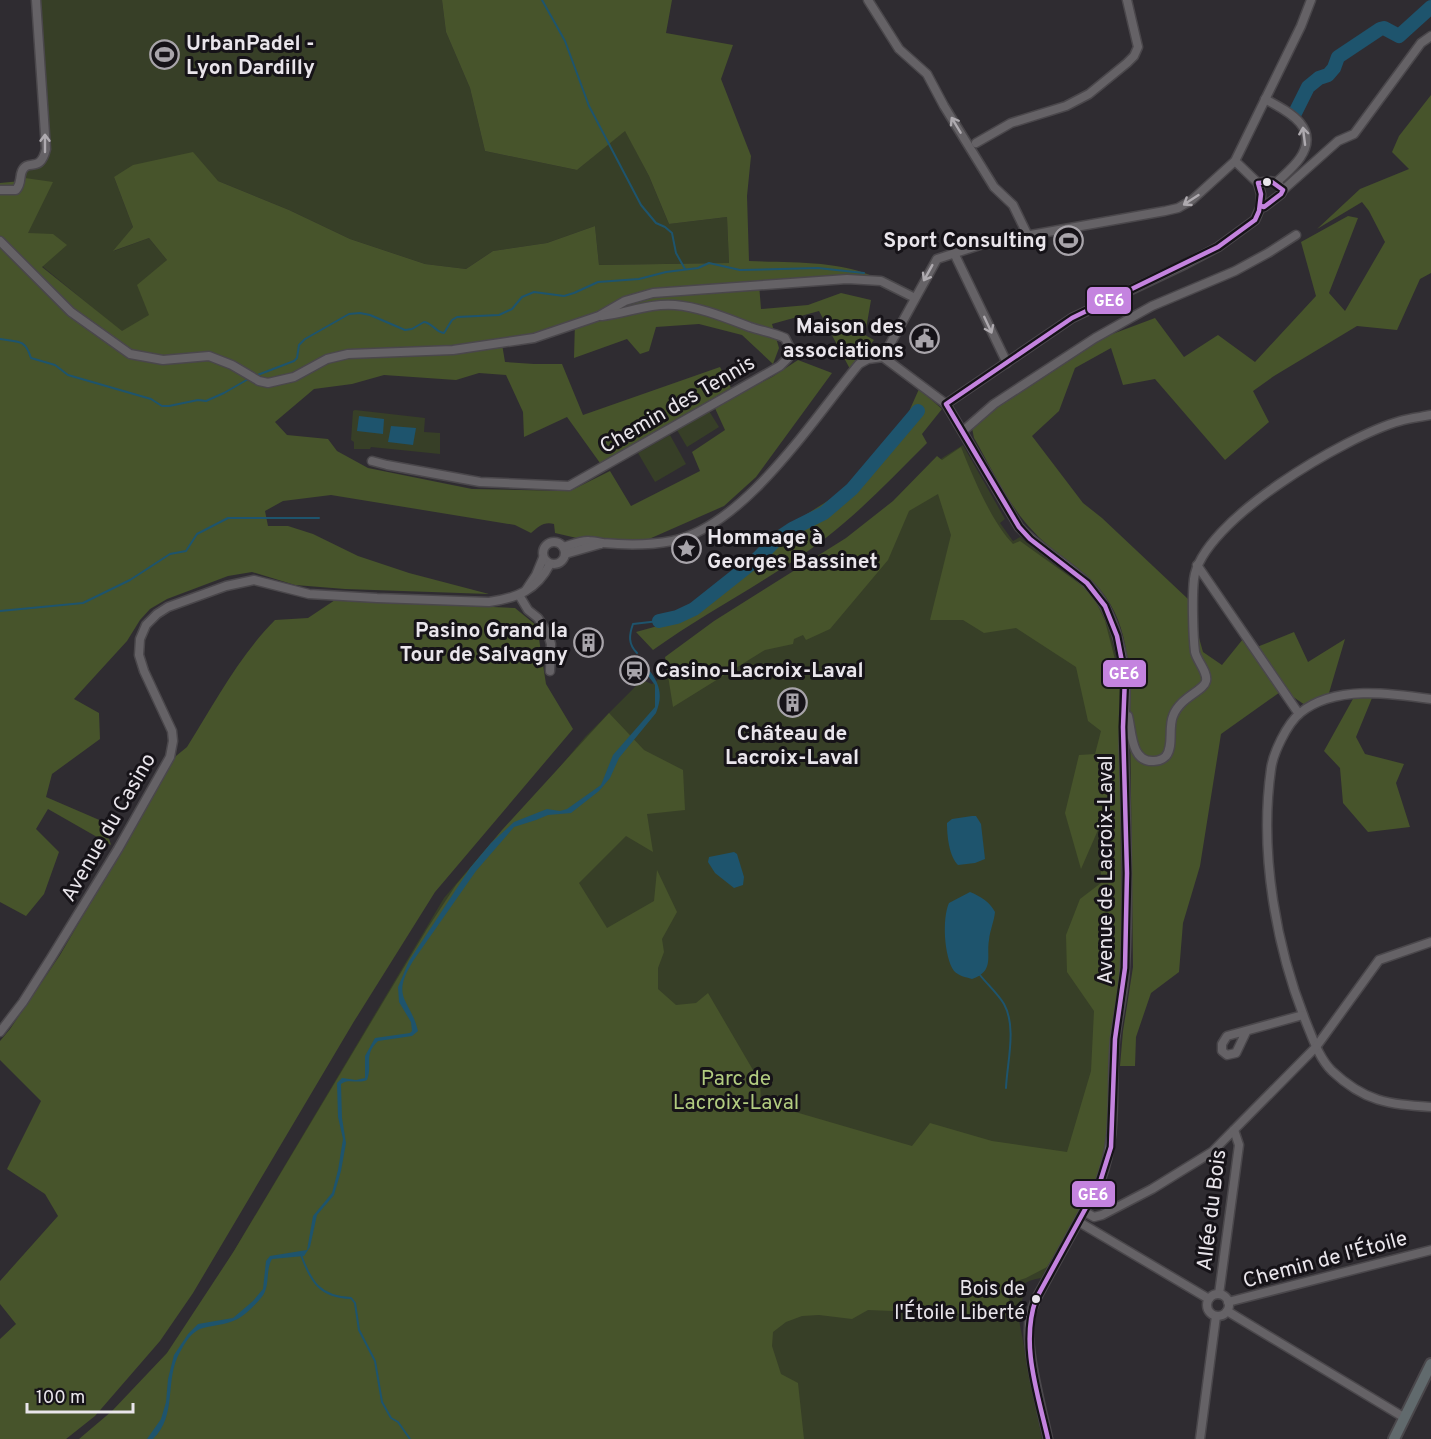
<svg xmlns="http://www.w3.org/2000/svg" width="1431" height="1439" font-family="Overpass,sans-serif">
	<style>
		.green { fill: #373f27 }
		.forest { fill: #47542b }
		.water { fill: #1e546d }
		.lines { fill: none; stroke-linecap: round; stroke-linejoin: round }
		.stream { stroke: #1e546d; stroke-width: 2 }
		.river { stroke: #1e546d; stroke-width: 14 }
		.minor-casing { stroke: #4a474b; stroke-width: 11 }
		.major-casing { stroke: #4a474b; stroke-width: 14 }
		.minor { stroke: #656266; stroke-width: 8 }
		.major { stroke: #616a6d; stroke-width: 10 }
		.bus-1-casing { stroke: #161318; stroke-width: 9 }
		.bus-1 { stroke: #c483df; stroke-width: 4.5 }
		.oneway { stroke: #aeaaaf }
		.bus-dot { fill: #e9e5eb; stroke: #161318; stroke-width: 2 }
		.labels { text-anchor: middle; stroke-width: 6; stroke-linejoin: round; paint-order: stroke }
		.bus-label { font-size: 20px; fill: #e9e5eb; stroke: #161318; text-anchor: end }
		.poi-label { font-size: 21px; font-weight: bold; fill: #e9e5eb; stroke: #161318; text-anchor: start }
		.street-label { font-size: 21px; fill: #e9e5eb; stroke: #161318 }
		.park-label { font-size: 21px; fill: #b2cc80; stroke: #161318 }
		.line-badge { stroke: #161318; stroke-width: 2 }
		.badge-label { font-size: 16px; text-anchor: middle; font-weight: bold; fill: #fff }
	</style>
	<rect width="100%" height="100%" fill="#2f2c31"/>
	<g class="green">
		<polygon points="36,0 442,0 446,32 470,88 485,151 577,170 625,130 649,176 669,224 727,217 729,263 599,265 595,226 547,243 493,251 466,269 425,264 350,239 289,210 218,181 114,177 133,227 114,251 149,238 167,260 150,315 122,332 42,266 27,233 21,181 21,171 43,160"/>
		<polygon points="355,410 425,418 424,432 440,433 440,454 371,447 370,449 354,449 354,442 351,440 353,411"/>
		<polygon points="709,411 719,427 687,447 677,430"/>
		<polygon points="670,435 686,464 655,482 638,453"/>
		<path d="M963,445L1005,519L1000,523L1013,541L1020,537L1050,561L1084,586L1097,602L1107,620L1120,674L1122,902L1120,978L1097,1178L1041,1278C1030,1280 1017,1283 1023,1297L1018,1315L1042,1439H87L139,1397L191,1323L444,898L491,843L514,822L585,737L642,680L652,684L903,506L942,458Z"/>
	</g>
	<g class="forest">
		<path d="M442,0H672L666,33L733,45L721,79L751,156L747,196L749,261C791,263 839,260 877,278L759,284L761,309L808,305L841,293L871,300L865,335L874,340L850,369L819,311L772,324L779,348L773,364L742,335L699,324L656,327L649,351L640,354L627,339L574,358L575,321L534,335L501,338L505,362L534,364H562L583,415L720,367L731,388L600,463L567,417L524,437L523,412L506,375L479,373L456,380L384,375L352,384L314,389L275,422L287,435L328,439L337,451L368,468L472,489L570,491L610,471L631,506L700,471L692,452L725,430L714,406L772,377L798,360L832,373L756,477L724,506L649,539H581L555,533L554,524C544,521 538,527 531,533L515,525L331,495L283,501L265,511L268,526H288L313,534L358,556L409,573L489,594L345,589L295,585L252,572L228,576L167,599L150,609L140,620L127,641L74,699L99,713L100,739L52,774L46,797L104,822L111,845L48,809L36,829L59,852L44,894L26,916L0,902V183L21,181L25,178L53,182L28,233L53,234L67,245L42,267L122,331L149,315L137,285L167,260L149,238L113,251L133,227L114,177L133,165L193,152L218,181L289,210L350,239L425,264L466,269L493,251L547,243L595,226L599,265L729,263L727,217L669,224L649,176L625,131L577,170L485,151L470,88L446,32Z"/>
		<path d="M1431,95V273L1420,279L1397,330L1357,326L1274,376L1253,391L1269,422L1225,460L1155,379L1123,385L1111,348L1075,368L1059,411L1032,436L1083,503L1102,518L1188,599L1203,652L1222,665L1243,639L1252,649L1294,632L1308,662L1345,639L1329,693L1305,705L1283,690L1221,734L1200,866L1183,923L1179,972L1151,993L1136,1037L1135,1066H1120L1123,1031L1133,967L1130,710C1129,658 1128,612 1086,575C1069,560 1048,548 1033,531C1008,505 992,469 974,438L972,428L1008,399L1099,339L1155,318L1184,357L1218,335L1255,362L1316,296L1301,242L1348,216L1358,218L1329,293L1345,311L1385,242L1369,211L1362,202L1317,229L1360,189L1409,169L1392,152L1399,136Z"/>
		<path d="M919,389L942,409L922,434L927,443C895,475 863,509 827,537C772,579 709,610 653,650L636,632L690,617L763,558L791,524L853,485L903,425Z"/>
		<path d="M961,447C973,477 991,521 1013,544L1020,541L1084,587L1096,602L1105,621L1119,675L1122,981L1108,1150L1101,1175L1047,1267L1026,1278L1004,1285L1015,1316L868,1310L852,1319L819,1315L802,1316L786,1322L773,1332L772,1346L781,1374L798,1383L804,1439H79L112,1411L167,1353L234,1251L427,929L456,885L502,830L609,713L644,750L683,770L685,810L647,814L653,852L626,836L579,883L607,928L654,901L657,870L677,912L662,939L664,952L658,968V989L676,1005L696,1003L708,993L760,1082L761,1102L912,1146L930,1123L992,1141L1067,1152L1091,1071L1094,1011L1067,972L1066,935L1080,899L1101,883V823L1081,869L1065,813L1079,755L1095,754L1101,731L1088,721L1076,667L1016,628L984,633L963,620H930L951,535L938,494L909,511L888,560L830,629L806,640L803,635L794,639L793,644L765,650L673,707L665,657L714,621L846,538L893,501L937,456L942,460Z"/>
		<path d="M335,600L515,608L537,626L546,684L573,729L435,892L353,1023L193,1293L160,1341L95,1416L66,1439H0V1339L16,1324L0,1304V1281L58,1216L45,1194L7,1169L41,1101L0,1060V1041L10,1029L60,955L176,756L187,747C214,704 239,656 275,620L308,618Z"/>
		<polygon points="1354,697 1372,698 1356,737 1365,754 1404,764 1396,783 1410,827 1368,832 1343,803 1340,768 1324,751"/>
	</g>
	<g class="water">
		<polygon points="359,416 384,419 383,434 357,431"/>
		<polygon points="391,426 416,428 413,445 388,442"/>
		<path d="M649,670C660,684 663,696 656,713L619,758L610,778L599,791L571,813L548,815L536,820L514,827L476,871L413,961C390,999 410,998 418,1031L412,1036L378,1041C363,1055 373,1065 367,1080C358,1084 348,1078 341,1084L342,1118L346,1143L341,1171L334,1195L317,1215L310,1247L304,1256L272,1259C265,1270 271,1287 261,1298C254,1306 243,1318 233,1321C205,1331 197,1320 180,1352C164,1380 178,1415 153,1439H147L161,1419L166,1402L168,1379L174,1355L188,1334L198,1324L233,1318L253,1301L263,1289L266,1261L270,1256L307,1250L313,1216L332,1193L338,1170L343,1139L338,1117L337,1083L342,1078L356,1080L365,1078V1056L375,1038L410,1033L412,1031L411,1022L399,1002L398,987L409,961L438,917L470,868L491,843L514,822L547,809L560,811L567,809L601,785L613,755L655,707V685L646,673Z"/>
		<path d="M972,816H976L981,824L985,859L975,863L958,865C949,856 947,836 947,823L952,819Z"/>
		<polygon points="734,852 737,854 744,877 743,885 734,888 715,873 708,862 709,857"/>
		<path d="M970,892C980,896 990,902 995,912C994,922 990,930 989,940C986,956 995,971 972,979C965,977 959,976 954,971C944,957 942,918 949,903Z"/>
	</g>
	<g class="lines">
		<g class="stream">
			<polyline points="542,0 565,41 589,106 641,205 656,223 665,227 672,233 676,253 685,269"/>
			<path d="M0,339C19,342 25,339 31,358L55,365L68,375L151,399L162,406H169L198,400L206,401L224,393L250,378"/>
			<path d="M255,376L294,361L297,358L299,345L305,339L349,314L360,313L370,315L405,330L412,329L424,322C433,323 436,333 444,333L452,320L457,317L499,315L512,309L522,297L534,292L564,296L574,293L598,282L639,279L666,272L698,268L709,263L740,270L818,268L864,273"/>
			<polyline points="0,611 83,603 130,580 170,554 186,551 197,534 228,518 319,518"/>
			<path d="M637,653C628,644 629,635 633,624L659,621"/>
			<path d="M980,975C987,984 998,994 1004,1004C1017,1027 1007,1063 1006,1088"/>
			<path d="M301,1255C311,1282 320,1297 351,1298L355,1303L359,1330L375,1361L382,1402L391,1418L398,1422L410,1439"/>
		</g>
		<g class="river">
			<polyline points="1294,115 1308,87 1319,78 1328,75 1334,68 1338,57 1380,29 1384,28 1399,36 1431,7"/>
			<polyline points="659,621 677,617 694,609 757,559 777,539 792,529 824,513 852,489 918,411"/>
		</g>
		<defs>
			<g id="minor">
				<polyline points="868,0 899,49 927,74 944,106 994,187 1013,205 1028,236"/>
				<path d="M1265,99C1287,111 1321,127 1300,158C1294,167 1284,175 1277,182"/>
				<polyline points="976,143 1011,123 1066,106 1089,94 1127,63 1134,56 1138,47 1127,0"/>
				<path d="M1258,183C1267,181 1275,179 1281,187"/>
				<path d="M0,190H16C22,183 19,178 22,171C28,158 40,174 46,149L36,0"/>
				<polyline points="1261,206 1264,207 1281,194 1283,190 1338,141 1354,134 1421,43 1431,36"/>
				<polyline points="0,241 71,312 130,354 163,360 209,356 232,365 259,381 268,383 294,377 327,359 348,354 453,350 534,338 599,316 625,301 653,293 847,279 881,281 915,298"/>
				<polyline points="954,253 1007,363"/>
				<polyline points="883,357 937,259 986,243 1165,211 1178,208 1192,200 1235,161 1301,26 1311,0"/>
				<polyline points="946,404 1072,318 1186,264 1218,247 1255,220 1261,206 1261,194 1258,183 1235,161"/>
				<polyline points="963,431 994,404 1095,338 1152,306 1235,271 1268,253 1296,235"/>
				<path d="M372,461L387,465L480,482L569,486L780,366L788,358L790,348L785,338C774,333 762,331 750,327C726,318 700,307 675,305C650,303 627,313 602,316"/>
				<circle cx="554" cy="553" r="11"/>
				<path d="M563,547C571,545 581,540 589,541C594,541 598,542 603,543C624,545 651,545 672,541C745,526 813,419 859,364L868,359L883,357L946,404L1019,527C1045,556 1087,572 1105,607C1116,627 1123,654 1125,676C1127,702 1123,728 1124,754C1126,824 1129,896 1125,967C1124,991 1118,1015 1115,1039C1110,1089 1119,1133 1100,1182L1036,1299C1034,1305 1031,1311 1030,1317C1024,1345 1042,1409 1048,1439"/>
				<polyline points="565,554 600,544"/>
				<polyline points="1197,565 1299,714"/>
				<polyline points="526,590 536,575 543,558"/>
				<polyline points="519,595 528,610 538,618 548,634 551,644 550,671"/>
				<path d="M1431,699C1390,693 1334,685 1300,713C1287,724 1273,753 1271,769C1259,853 1276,949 1308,1027C1314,1042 1320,1059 1332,1071C1365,1102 1388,1104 1431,1107"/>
				<path d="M1124,716H1128C1132,732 1131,763 1154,761C1159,761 1163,759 1166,756C1174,746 1168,728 1173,716C1180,697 1204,691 1206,681C1208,672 1197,661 1195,652C1193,636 1192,595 1194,579C1201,521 1346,436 1400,421C1410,418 1421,417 1431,415"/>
				<path d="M0,1032L23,1002L51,958L118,849L170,757L173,741L172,731L144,671L139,655L140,639L146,625L157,614L168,607L226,586L254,580L309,594L377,598L489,602C517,598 537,590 550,564"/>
				<polyline points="1246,1032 1236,1053 1227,1055 1222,1051 1222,1044 1227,1036 1303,1015"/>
				<polyline points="1085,1212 1094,1217 1102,1215 1152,1189 1212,1152 1316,1047 1379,960 1431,942"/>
				<polyline points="1079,1222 1209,1299"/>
				<polyline points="1219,1294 1239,1145 1234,1130"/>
				<circle cx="1218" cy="1305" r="11"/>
				<polyline points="1228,1302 1431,1250"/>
				<polyline points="1227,1311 1405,1418"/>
				<polyline points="1200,1439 1216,1316"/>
			</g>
			<polyline id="major" points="1394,1439 1431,1364"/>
		</defs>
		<use href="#minor" class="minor-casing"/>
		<use href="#major" class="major-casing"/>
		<use href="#minor" class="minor"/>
		<use href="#major" class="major"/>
		<defs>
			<path id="bus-1" d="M1048,1439C1038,1394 1020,1344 1036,1299L1100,1182L1111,1147L1115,1039L1125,968L1127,873L1123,727L1125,677L1117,636L1105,606L1087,583L1030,539L1019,527L946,404L1072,318L1218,247L1255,220L1259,211L1261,194L1258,183L1272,182L1283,190L1281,194L1264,207L1261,206"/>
		</defs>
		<use href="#bus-1" class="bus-1-casing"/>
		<use href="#bus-1" class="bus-1"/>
	</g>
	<defs><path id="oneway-shaft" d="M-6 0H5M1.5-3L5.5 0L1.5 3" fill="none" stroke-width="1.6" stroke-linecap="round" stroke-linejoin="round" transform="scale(1.5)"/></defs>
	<g class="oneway">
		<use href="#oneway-shaft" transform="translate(956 125) rotate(-121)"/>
		<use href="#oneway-shaft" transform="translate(1304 136) rotate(-97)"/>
		<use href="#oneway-shaft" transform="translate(45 143) rotate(-90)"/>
		<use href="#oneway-shaft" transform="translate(1191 200) rotate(147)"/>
		<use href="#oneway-shaft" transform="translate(928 273) rotate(119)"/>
		<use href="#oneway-shaft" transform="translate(988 325) rotate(65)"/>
	</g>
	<defs>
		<symbol id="stadium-ring" viewBox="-11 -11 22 22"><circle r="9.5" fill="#161318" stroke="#a8a4aa" stroke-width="1.5"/><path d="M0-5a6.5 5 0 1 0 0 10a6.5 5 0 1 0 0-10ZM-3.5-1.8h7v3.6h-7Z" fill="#a8a4aa"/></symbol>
		<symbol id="civic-ring" viewBox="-11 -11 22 22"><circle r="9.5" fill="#161318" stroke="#a8a4aa" stroke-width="1.5"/><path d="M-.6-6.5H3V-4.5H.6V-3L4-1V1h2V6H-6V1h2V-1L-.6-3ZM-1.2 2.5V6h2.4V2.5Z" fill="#a8a4aa"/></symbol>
		<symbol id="sight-ring" viewBox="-11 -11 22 22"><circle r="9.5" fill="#161318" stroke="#a8a4aa" stroke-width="1.5"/><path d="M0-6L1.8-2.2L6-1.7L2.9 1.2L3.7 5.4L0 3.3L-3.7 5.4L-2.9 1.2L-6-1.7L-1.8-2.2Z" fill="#a8a4aa"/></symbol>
		<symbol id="building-ring" viewBox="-11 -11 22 22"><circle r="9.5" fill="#161318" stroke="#a8a4aa" stroke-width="1.5"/><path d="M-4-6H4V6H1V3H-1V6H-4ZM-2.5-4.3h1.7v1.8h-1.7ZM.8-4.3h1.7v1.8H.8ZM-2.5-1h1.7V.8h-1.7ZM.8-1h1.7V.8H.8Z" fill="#a8a4aa"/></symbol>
		<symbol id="station-ring" viewBox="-11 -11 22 22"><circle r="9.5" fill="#161318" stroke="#a8a4aa" stroke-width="1.5"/><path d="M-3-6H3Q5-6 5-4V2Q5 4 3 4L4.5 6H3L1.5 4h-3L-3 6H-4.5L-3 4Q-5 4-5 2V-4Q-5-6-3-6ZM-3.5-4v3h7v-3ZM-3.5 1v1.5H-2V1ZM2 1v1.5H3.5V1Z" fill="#a8a4aa"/></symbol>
	</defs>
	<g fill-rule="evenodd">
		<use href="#stadium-ring" x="148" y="38" width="33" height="33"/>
		<use href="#stadium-ring" x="1052" y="224" width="33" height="33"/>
		<use href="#civic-ring" x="908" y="322" width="33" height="33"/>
		<use href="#sight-ring" x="670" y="532" width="33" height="33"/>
		<use href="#building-ring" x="572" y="626" width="33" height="33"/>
		<use href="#station-ring" x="618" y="654" width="33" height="33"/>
		<use href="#building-ring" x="776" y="686" width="33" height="33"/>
	</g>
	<g class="bus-dot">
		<circle cx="1267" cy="182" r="5"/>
		<circle cx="1036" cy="1299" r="5"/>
	</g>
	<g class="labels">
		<g class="bus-label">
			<text x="1025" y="1295">Bois de<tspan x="1025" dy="24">l'Étoile Liberté</tspan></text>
		</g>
		<g class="poi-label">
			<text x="186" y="50">UrbanPadel -<tspan x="186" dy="24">Lyon Dardilly</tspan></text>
			<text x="1047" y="247" text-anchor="end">Sport Consulting</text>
			<text x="904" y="333" text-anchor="end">Maison des<tspan x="904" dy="24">associations</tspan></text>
			<text x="707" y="544">Hommage à<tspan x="707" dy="24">Georges Bassinet</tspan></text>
			<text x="568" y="637" text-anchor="end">Pasino Grand la<tspan x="568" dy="24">Tour de Salvagny</tspan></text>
			<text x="655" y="677">Casino-Lacroix-Laval</text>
			<text x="792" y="740" text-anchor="middle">Château de<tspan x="792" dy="24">Lacroix-Laval</tspan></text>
		</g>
		<g class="street-label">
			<text transform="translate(677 404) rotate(-30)" y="7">Chemin des Tennis</text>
			<text transform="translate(108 827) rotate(-60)" y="7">Avenue du Casino</text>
			<text transform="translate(1105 870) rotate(-90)" y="7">Avenue de Lacroix-Laval</text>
			<text transform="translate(1211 1210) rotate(-83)" y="7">Allée du Bois</text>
			<text transform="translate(1325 1259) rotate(-15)" y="7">Chemin de l'Étoile</text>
		</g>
		<g class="park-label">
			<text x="736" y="1085">Parc de<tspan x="736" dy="24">Lacroix-Laval</tspan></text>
		</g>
	</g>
	<g class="line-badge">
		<rect x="1086" y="286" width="46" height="29" rx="6" fill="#c483df"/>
		<rect x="1102" y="659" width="45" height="29" rx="6" fill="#c483df"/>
		<rect x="1071" y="1180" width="45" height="28" rx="6" fill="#c483df"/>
	</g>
	<g class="badge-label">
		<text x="1109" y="306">GE6</text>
		<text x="1124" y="679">GE6</text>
		<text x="1093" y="1200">GE6</text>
	</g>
	<path d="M27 1403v9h106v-9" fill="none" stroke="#e9e5eb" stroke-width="3"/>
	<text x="36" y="1403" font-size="18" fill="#e9e5eb" stroke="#161318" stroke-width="4.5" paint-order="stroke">100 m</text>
</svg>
